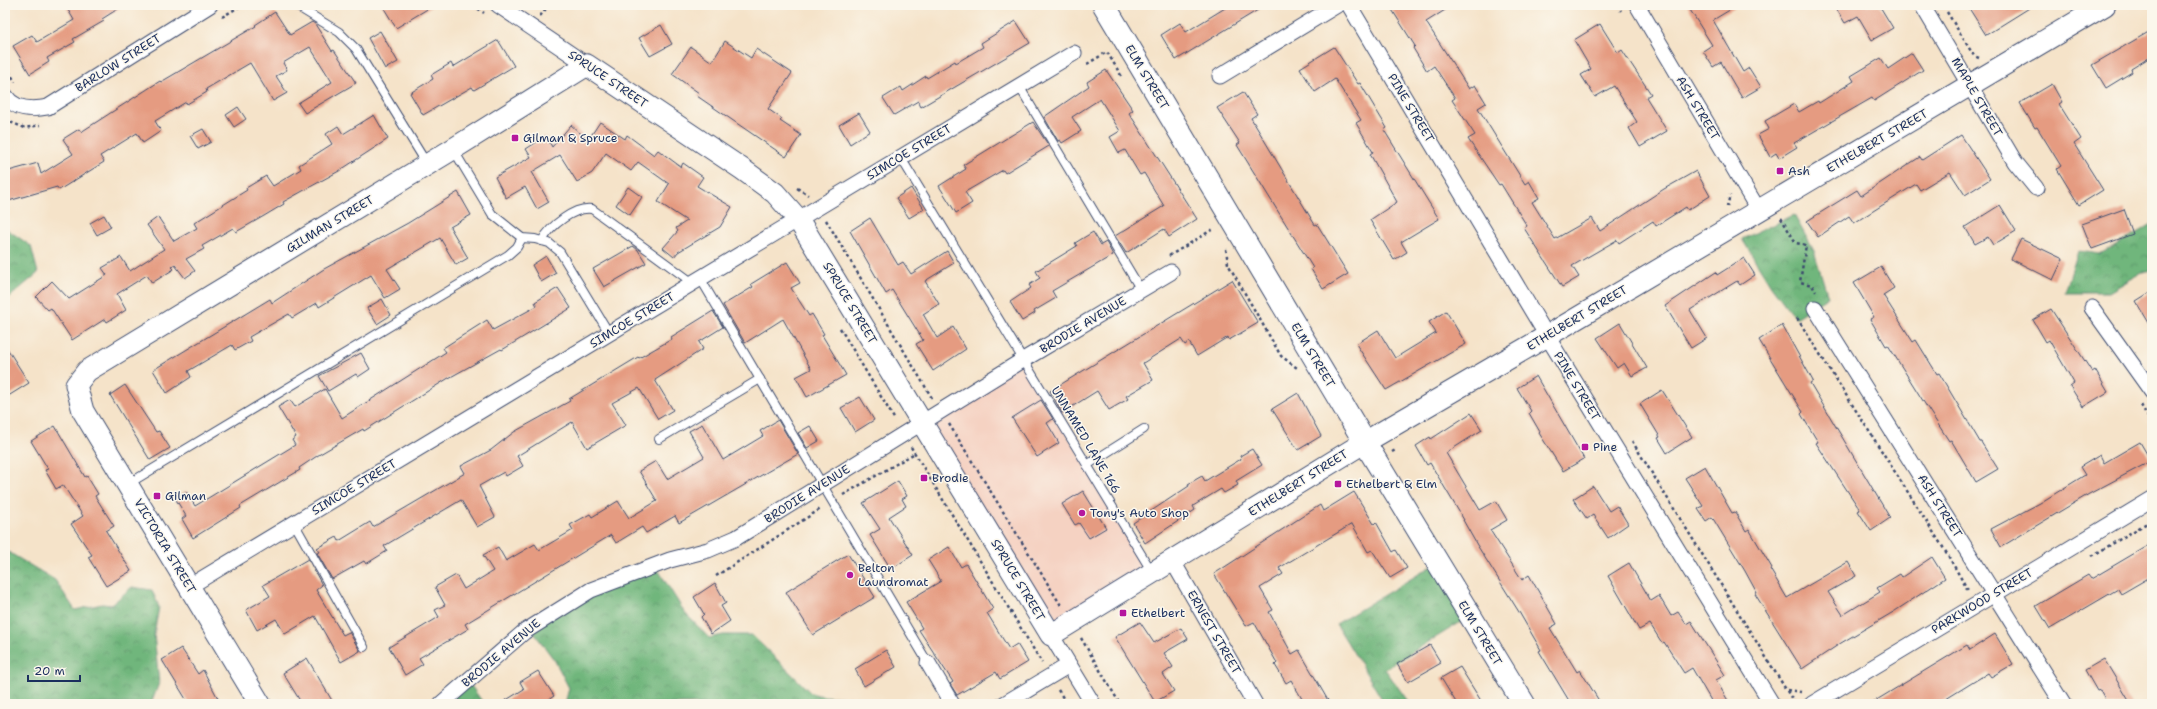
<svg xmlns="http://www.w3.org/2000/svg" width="2157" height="709" font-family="'Shantell Sans',sans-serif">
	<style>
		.built { fill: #f5d2c2 }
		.forest { fill: url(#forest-crowns); stroke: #46726d }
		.building { fill: #e59b81 }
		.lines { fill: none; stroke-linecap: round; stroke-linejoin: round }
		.lane-casing { stroke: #3c4a6e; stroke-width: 10 }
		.street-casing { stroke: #3c4a6e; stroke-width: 17 }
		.secondary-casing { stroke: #3c4a6e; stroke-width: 23 }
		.primary-casing { stroke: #3c4a6e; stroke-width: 24 }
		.path { stroke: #3c4a6e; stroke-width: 2.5; stroke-dasharray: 3 3; stroke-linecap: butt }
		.lane { stroke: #fff; stroke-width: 8 }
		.street { stroke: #fff; stroke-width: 15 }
		.secondary { stroke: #fff; stroke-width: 21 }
		.primary { stroke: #fff; stroke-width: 22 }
		.poi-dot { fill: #b5179e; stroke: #fbf7ec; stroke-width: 1.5 }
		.labels { text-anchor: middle; stroke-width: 3; stroke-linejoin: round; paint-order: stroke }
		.street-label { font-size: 12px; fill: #1b2f5e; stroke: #fbf7ec }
		.poi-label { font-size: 12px; fill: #1b2f5e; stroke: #fbf7ec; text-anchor: start }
	</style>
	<defs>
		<pattern id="forest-crowns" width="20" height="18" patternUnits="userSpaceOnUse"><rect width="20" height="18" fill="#70b67c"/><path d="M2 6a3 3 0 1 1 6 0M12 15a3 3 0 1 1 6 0" fill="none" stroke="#5b9469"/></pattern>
	</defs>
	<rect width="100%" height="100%" fill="#fbf7ec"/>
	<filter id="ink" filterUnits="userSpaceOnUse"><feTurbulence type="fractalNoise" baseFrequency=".025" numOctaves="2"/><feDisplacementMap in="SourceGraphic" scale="8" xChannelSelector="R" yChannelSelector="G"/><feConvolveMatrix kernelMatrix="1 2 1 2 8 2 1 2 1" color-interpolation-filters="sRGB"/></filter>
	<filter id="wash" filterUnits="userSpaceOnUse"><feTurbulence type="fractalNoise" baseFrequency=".012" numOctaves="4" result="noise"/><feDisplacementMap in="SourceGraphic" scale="16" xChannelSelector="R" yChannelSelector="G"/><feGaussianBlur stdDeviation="0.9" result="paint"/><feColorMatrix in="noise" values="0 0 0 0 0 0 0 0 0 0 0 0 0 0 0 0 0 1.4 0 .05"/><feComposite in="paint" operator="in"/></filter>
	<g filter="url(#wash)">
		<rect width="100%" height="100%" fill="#f5e3c9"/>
		<polygon class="built" points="1023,362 1150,572 1052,633 925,423"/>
		<g class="forest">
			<polygon points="1794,215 1814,251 1828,297 1795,318 1771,286 1742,239"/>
			<polygon points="2152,224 2152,270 2143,272 2109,292 2065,292 2078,251 2100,254"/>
			<polygon points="5,228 31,246 38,273 5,301"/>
			<polygon points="5,550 55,580 75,610 102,604 111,605 132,587 152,590 159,607 154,634 159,683 151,704 5,704"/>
			<polygon points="1437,563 1469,617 1385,669 1410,704 1385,704 1336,624"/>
			<path d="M657,568L685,613L709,638L723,635H752L811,693C831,700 844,693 865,704H565L569,688L555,661L532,630L591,592Z"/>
			<polygon points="469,683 484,704 446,704"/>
		</g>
		<g id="blocks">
			<g class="building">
				<polygon points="65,5 124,5 102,19 104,21 73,39 75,42 47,58 49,62 30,74 13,46 32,35 37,42 74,20"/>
				<polygon points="382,5 434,5 396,28"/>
				<polygon points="1230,5 1266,5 1176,60 1161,35 1180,23 1186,32"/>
				<polygon points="1389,5 1453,5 1426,22 1469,89 1475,85 1486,103 1478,108 1525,184 1529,181 1539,198 1532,202 1555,239 1592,218 1600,231 1664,189 1696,171 1710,196 1688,210 1686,207 1656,226 1653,221 1619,243 1617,240 1572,266 1579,277 1562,287 1524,228 1527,226 1501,184 1499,185 1468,139 1475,135 1452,100 1455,98 1434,66 1427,71 1413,48 1415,46"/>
				<polygon points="1687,5 1738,5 1713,20 1743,72 1749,68 1761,87 1742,98 1721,62 1713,67 1703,51 1712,45"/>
				<polygon points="1834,5 1879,5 1893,28 1872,40 1858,16 1845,23"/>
				<polygon points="1967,5 2034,5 1986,35"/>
				<polygon points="275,12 290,35 312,22 315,24 332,51 334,50 356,83 305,113 298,103 332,82 310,47 283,63 287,70 276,76 287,93 273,101 250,63 206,89 207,92 187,104 186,102 155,121 161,131 143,143 137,133 100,156 104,162 59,190 57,187 5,202 5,172 38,163 41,174 73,154 63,139 79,129 81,132 160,81 161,82 256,26 255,25"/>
				<polygon points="1016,21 1030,43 921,107 918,101 894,115 883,98 901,87 903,91 926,76 927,78 955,61 956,63 983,47 981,43"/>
				<polygon points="1600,24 1618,53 1622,50 1651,94 1646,97 1667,131 1640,147 1629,128 1637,122 1614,86 1595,97 1581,75 1591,69 1574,40"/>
				<polygon points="661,25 672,44 650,56 639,38"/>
				<polygon points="2152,30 2152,56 2131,69 2132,72 2106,88 2092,65"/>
				<polygon points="380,31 398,62 385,69 368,38"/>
				<polygon points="498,40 514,66 474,90 472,87 423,115 410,93 433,79 431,75 451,63 453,67"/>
				<polygon points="725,41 751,58 756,49 792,73 768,109 782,119 780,121 801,135 786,157 697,96 699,93 672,74 691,47 712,62"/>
				<polygon points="1334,47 1358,84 1360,83 1387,128 1384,130 1439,219 1401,242 1407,252 1394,260 1370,220 1397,202 1370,154 1373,152 1356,123 1361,120 1335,79 1315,92 1300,68"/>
				<polygon points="1912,53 1923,70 1874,101 1872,98 1794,143 1797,147 1779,158 1776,153 1770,157 1758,135 1769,129 1765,121 1794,104 1799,112 1818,101 1819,103 1854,81 1851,76 1881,58 1888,69"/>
				<polygon points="1106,70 1133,110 1129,113 1197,219 1169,237 1164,229 1126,253 1115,236 1164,206 1144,173 1140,175 1125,150 1119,153 1110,137 1120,131 1100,99 1072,117 1081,131 1062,143 1060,140 1058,141 1044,117 1089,86 1087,82"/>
				<polygon points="2052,84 2062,102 2059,104 2081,139 2074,144 2103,190 2079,205 2057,169 2061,166 2037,127 2035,128 2020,103"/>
				<polygon points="1243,92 1257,114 1251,118 1315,225 1317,224 1348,274 1323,289 1311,269 1313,268 1237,145 1240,143 1217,108"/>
				<polygon points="238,107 246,119 234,127 226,115"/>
				<polygon points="859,113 870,131 850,144 839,125"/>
				<polygon points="374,115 388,139 339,171 283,202 284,204 264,216 236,232 233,228 202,246 204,249 186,259 195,271 185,278 175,265 172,267 174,269 152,283 147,275 117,294 126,310 107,322 105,319 72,340 51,308 48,310 36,297 52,281 69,299 107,275 102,268 121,257 130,271 164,249 147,225 158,217 174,241 197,228 194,223 247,190 246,188 266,176 273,186 301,169 299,165 332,144 326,134 338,126 343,134"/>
				<polygon points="600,122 625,139 627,135 654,155 658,150 681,167 683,163 703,177 697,186 732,207 720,227 678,252 674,257 663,248 678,231 676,228 687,221 658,202 669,184 638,162 631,171 606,153 592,173 577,182 560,155 532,172 549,202 537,209 525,187 506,198 495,177 531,157 526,149 546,136 552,147 571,125 588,140"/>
				<polygon points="1033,122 1049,146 1005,173 1003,170 965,192 972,203 956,213 939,186 966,169 963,165"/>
				<polygon points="203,129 211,142 198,149 190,136"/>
				<polygon points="1961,135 1990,179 1965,195 1950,172 1920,190 1916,184 1854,223 1849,216 1818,237 1807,221 1857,190 1861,196 1906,166 1920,157 1922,160"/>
				<polygon points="628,187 642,197 630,215 616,205"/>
				<polygon points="911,188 924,209 909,218 896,198"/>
				<polygon points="458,192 471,215 450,227 468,258 456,265 440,238 387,269 400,289 385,298 371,275 319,307 317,303 292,318 289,314 249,337 251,341 235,350 232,345 188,371 191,377 167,393 153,370 270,299 272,303 324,269 408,223"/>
				<polygon points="2000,205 2016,231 1993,245 1988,237 1975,244 1965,227"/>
				<polygon points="2124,209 2133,234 2092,249 2082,224"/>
				<polygon points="104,215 111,227 97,235 90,223"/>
				<polygon points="870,218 898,265 903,262 911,274 947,251 954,263 925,281 939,304 923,314 937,338 953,327 966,349 933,371 916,344 923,340 892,290 886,294 850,231"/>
				<polygon points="1093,232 1101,245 1106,242 1113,255 1052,291 1056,298 1034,311 1035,313 1022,321 1010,302 1031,288 1029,285 1040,278 1036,271 1077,246 1075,243"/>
				<polygon points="2021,239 2063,259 2053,280 2011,259"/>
				<polygon points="633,246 638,250 646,263 604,287 593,269"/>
				<polygon points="546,256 556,273 541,282 532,265"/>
				<polygon points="1744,258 1755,275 1740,285 1737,281 1690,310 1707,338 1691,348 1665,306 1716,272 1717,275"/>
				<polygon points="787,262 800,283 791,288 809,316 812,314 824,334 822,335 846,375 807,397 796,377 811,369 783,319 745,343 723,305 753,287 751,284"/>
				<polygon points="1881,267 1894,288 1883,295 1913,342 1916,340 1937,374 1939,373 1980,442 1981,442 1998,469 1976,482 1951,440 1949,441 1930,412 1888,345 1886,346 1870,319 1874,317 1854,283"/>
				<polygon points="1232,280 1258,323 1229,340 1228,337 1197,356 1189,342 1185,345 1181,339 1143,363 1153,380 1126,396 1128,399 1109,410 1097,391 1062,413 1050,391"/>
				<polygon points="558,288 571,308 502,350 501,349 447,379 364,431 363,429 320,454 299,468 300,470 240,506 241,508 193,538 182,519 186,516 175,498 186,491 195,506 295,445 292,440 296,437 278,407 290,400 295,407 325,389 342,418 446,352 443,348 487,320 493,330 537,306 535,302"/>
				<polygon points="2152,291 2152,328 2136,301"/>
				<polygon points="382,299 391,315 377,324 367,308"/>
				<polygon points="2051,309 2092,372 2095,370 2108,392 2083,407 2070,386 2074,383 2049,340 2046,342 2033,320"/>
				<polygon points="713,311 723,327 699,342 703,349 655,380 673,410 658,419 639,388 612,403 626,425 587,448 572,422 517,456 523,466 506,476 504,472 479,486 495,517 477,527 461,500 384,546 387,551 366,564 364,561 332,579 317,553 320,552 317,548 337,537 339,541 370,522 373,527 465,473 461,466 491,450 514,432 570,401 569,399 638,357 639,358 672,339 671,337"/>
				<polygon points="1446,311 1466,344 1386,390 1356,344 1378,330 1395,358 1436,333 1429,322"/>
				<polygon points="1620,323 1647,368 1632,376 1624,363 1617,368 1597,338"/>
				<polygon points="1782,325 1813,381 1810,383 1890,518 1871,531 1858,511 1860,510 1816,443 1818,442 1801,414 1803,412 1759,340"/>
				<polygon points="5,345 29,383 5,398"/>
				<polygon points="361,353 370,369 358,377 356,374 328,391 319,376"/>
				<polygon points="1536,376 1584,459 1563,471 1539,433 1540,432 1529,413 1531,411 1517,388"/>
				<polygon points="125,385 156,432 159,431 170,448 150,460 110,395"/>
				<polygon points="1662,390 1692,437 1667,453 1658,438 1660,437 1640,404"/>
				<polygon points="1298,393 1321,436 1298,450 1272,409"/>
				<polygon points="860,397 874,420 855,432 841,408"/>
				<polygon points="1041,400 1053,419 1047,423 1059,443 1037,457 1012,418"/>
				<polygon points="1471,413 1482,430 1446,453 1480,510 1496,501 1507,520 1490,530 1522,580 1529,575 1557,624 1550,628 1577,672 1580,670 1601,704 1571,704 1539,651 1541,650 1519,612 1477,545 1463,520 1464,520 1430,463 1427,465 1416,446 1430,437 1431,439"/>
				<polygon points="778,420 798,454 679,523 675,516 646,533 642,527 616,543 611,535 465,624 468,629 419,658 423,664 405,675 389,647 439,617 435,610 445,605 435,587 456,575 464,589 493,571 483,555 498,547 506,561 535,544 539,550 573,530 570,525 590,514 592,517 618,501 629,518 657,501 639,471 656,461 667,479 704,457 689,431 702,424 723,460 763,436 760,431"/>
				<polygon points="55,426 85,477 87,476 98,494 95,496 114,526 106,531 131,571 106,586 88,557 92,555 71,524 83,516 63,485 56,489 45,470 48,469 31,441"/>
				<polygon points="810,426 819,441 807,448 798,433"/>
				<polygon points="2140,442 2151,461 2089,494 2001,547 1991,529 2040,503 2085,475 2080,467 2100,455 2104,463"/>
				<polygon points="1252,449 1262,465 1236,481 1238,485 1224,493 1221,489 1193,506 1195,510 1145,543 1133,523 1189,486 1188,484 1202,476 1205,481 1241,459 1240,456"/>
				<polygon points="1705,466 1732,513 1735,512 1746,531 1749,529 1772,568 1770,569 1787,598 1848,562 1856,576 1828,592 1843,615 1880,592 1877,588 1900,574 1902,577 1932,557 1945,578 1895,611 1841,643 1802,669 1755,594 1757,593 1745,571 1712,517 1706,521 1698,509 1703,506 1685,478"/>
				<polygon points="898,481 907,496 902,499 906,506 889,517 913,555 891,569 870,535 880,529 863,503"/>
				<polygon points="1593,486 1609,511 1617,506 1628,524 1608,538 1593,515 1587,519 1573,499"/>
				<polygon points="1083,491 1106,528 1089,538 1079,523 1075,525 1062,504"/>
				<polygon points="1354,492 1374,524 1376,522 1393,552 1396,550 1407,568 1390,578 1372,550 1368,552 1352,524 1279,568 1283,574 1260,588 1273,610 1269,612 1292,654 1299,650 1330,704 1305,704 1291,680 1286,683 1275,665 1277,663 1254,622 1246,626 1214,574 1320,505 1323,511"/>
				<polygon points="2152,543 2152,576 2121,594 2118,589 2050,629 2036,606 2088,575 2091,579"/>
				<polygon points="949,547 961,567 966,564 993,609 987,613 1009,649 1017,644 1028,662 1000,679 996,672 957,695 950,684 953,682 919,630 922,628 906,602 941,581 928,560"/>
				<polygon points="848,554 875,597 813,635 786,592"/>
				<polygon points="308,559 322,585 316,590 343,635 349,632 360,651 341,662 315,616 285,634 276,619 257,630 246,610 270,596 263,585"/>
				<polygon points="1629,563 1651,601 1659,596 1671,616 1678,612 1686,624 1691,621 1725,675 1716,680 1730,704 1713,704 1692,668 1684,673 1664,642 1662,643 1650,624 1639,630 1608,576"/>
				<polygon points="715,583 726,603 721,606 730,621 711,634 701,617 704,614 694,597"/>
				<polygon points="1140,622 1154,643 1181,628 1188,639 1164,653 1173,667 1163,674 1174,691 1155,702 1115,637"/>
				<polygon points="1995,634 2013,664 1991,677 1988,673 1938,704 1870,704 1967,645 1970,650"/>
				<polygon points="1430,645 1441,663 1408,682 1397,664"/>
				<polygon points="181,648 198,674 203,670 221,704 189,704 162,660"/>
				<polygon points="886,650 896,667 864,686 855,669"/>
				<polygon points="307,658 334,704 302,704 283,673"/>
				<polygon points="2104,659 2131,704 2108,704 2100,690 2097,691 2085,670"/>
				<polygon points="1460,667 1483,704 1457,704 1441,678"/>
				<polygon points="538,671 554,696 542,704 500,704 524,689 520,682"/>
			</g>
		</g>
	</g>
	<g filter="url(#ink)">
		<use href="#blocks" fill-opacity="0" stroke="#3c4a6e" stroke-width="1"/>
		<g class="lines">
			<defs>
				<g id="lane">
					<polyline points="295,5 339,32 356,49 427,164"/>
					<polyline points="1019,86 1141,290"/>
					<polyline points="453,149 492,214 522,238 535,239 549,243 560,252 609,333"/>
					<polyline points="901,158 1152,572"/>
					<path d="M542,241C550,226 575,206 592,209L693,283"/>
					<polyline points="700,278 928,663"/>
					<polyline points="659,439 760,379"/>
					<polyline points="1087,465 1144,429"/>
					<polyline points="128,484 508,255 517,247 522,238"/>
					<polyline points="294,523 364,647"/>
				</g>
				<g id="street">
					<polyline points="498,5 587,65"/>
					<polyline points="1349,5 1547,336 1772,704"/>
					<polyline points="1637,5 1759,211"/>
					<polyline points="1922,5 2015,162 2036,188"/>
					<polyline points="1220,76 1337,5"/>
					<path d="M5,95C14,110 33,110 48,107L210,5"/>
					<polyline points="1815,308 2063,704"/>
					<polyline points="2092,308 2152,392"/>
					<polyline points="1172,560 1255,704"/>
					<polyline points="190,586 1074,53"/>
					<polyline points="1051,635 1093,704"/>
					<polyline points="928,663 952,704"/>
					<polyline points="441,704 524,632 591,590 670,560 708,550 736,538 1023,360 1171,272"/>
					<polyline points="1004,704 1069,665"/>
					<polyline points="1812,704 2152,499"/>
				</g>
				<polyline id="secondary" points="260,704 83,411 76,385 87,371 453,149 587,65 742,169 775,193 798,219 1051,635 1365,442 1547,336 2105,5"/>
				<polyline id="primary" points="1104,5 1376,461 1524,704"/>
			</defs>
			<use href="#lane" class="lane-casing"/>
			<use href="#street" class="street-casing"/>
			<use href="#secondary" class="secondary-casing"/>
			<use href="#primary" class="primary-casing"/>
			<g class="path">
				<polyline points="473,5 484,13"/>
				<polyline points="1617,5 1621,11"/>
				<polyline points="1947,12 1974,56 1979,58"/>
				<polyline points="540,16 549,5"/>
				<polyline points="222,17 242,5"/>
				<polyline points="1087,64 1107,52 1122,77"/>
				<polyline points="9,71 15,82"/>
				<polyline points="5,120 25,128 40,125"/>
				<polyline points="797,188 808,195"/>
				<polyline points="1727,207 1730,195"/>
				<polyline points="1781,218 1796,243 1806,245 1800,282 1812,285 1816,292"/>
				<polyline points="826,220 932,398"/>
				<polyline points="1226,249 1228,264 1281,356 1297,368"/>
				<polyline points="1169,256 1215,228"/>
				<polyline points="1797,318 1946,552 1969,592"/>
				<polyline points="840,328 895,420"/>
				<polyline points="2141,405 2152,424"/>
				<polyline points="949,424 1062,607"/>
				<polyline points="1632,441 1795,704"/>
				<polyline points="911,447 1042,663"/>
				<polyline points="1392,452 1397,449"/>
				<polyline points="843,495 915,453"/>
				<polyline points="2092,556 2152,520"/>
				<polyline points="716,576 822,508"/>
				<polyline points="1081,638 1120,704"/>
				<polyline points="1058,690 1067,704"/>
				<polyline points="1787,690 1801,692"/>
			</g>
			<use href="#lane" class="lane"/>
			<use href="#street" class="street"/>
			<use href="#secondary" class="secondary"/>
			<use href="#primary" class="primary"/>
		</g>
	</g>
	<g class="poi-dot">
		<rect x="511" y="134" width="8" height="8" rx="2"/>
		<rect x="1776" y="167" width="8" height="8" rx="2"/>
		<rect x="1581" y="443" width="8" height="8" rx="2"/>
		<rect x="920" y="474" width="8" height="8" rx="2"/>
		<rect x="1334" y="480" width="8" height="8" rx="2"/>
		<rect x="153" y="492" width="8" height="8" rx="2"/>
		<circle cx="1082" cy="513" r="4"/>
		<circle cx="850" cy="575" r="4"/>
		<rect x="1119" y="609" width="8" height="8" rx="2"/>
	</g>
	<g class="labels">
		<g class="street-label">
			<text transform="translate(118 63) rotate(-32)" y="4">BARLOW STREET</text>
			<text transform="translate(1147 77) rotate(59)" y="4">ELM STREET</text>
			<text transform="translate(608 79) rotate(34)" y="4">SPRUCE STREET</text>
			<text transform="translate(1977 97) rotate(60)" y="4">MAPLE STREET</text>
			<text transform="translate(1411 108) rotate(59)" y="4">PINE STREET</text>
			<text transform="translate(1698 108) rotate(59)" y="4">ASH STREET</text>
			<text transform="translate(1877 141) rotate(-30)" y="4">ETHELBERT STREET</text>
			<text transform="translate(909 152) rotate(-31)" y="4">SIMCOE STREET</text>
			<text transform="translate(330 224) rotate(-31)" y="4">GILMAN STREET</text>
			<text transform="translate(850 303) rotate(59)" y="4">SPRUCE STREET</text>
			<text transform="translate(1577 318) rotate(-31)" y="4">ETHELBERT STREET</text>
			<text transform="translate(632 320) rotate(-31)" y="4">SIMCOE STREET</text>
			<text transform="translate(1083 325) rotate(-31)" y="4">BRODIE AVENUE</text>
			<text transform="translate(1313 355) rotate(59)" y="4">ELM STREET</text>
			<text transform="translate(1577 386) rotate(59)" y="4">PINE STREET</text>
			<text transform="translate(1086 440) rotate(59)" y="4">UNNAMED LANE 166</text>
			<text transform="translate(1298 483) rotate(-32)" y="4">ETHELBERT STREET</text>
			<text transform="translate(354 487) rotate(-31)" y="4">SIMCOE STREET</text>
			<text transform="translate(807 494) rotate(-32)" y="4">BRODIE AVENUE</text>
			<text transform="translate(1940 506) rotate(58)" y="4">ASH STREET</text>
			<text transform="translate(165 546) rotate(59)" y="4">VICTORIA STREET</text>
			<text transform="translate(1018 580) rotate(59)" y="4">SPRUCE STREET</text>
			<text transform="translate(1982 601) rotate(-31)" y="4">PARKWOOD STREET</text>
			<text transform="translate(1214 632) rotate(60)" y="4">ERNEST STREET</text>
			<text transform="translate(1480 633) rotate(59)" y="4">ELM STREET</text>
			<text transform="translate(501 653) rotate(-40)" y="4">BRODIE AVENUE</text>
		</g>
		<g class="poi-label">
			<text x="523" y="142">Gilman &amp; Spruce</text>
			<text x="1788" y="175">Ash</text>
			<text x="1593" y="451">Pine</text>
			<text x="932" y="482">Brodie</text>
			<text x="1346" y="488">Ethelbert &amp; Elm</text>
			<text x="165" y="500">Gilman</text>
			<text x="1090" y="517">Tony's Auto Shop</text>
			<text x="858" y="572">Belton<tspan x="858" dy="14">Laundromat</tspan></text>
			<text x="1131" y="617">Ethelbert</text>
		</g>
	</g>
	<rect width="2157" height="709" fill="none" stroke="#fbf7ec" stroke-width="20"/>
	<path d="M28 675v6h52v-6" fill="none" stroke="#1b2f5e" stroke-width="2"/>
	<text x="34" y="675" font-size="12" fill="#1b2f5e" stroke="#fbf7ec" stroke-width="3" paint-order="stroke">20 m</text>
</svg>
